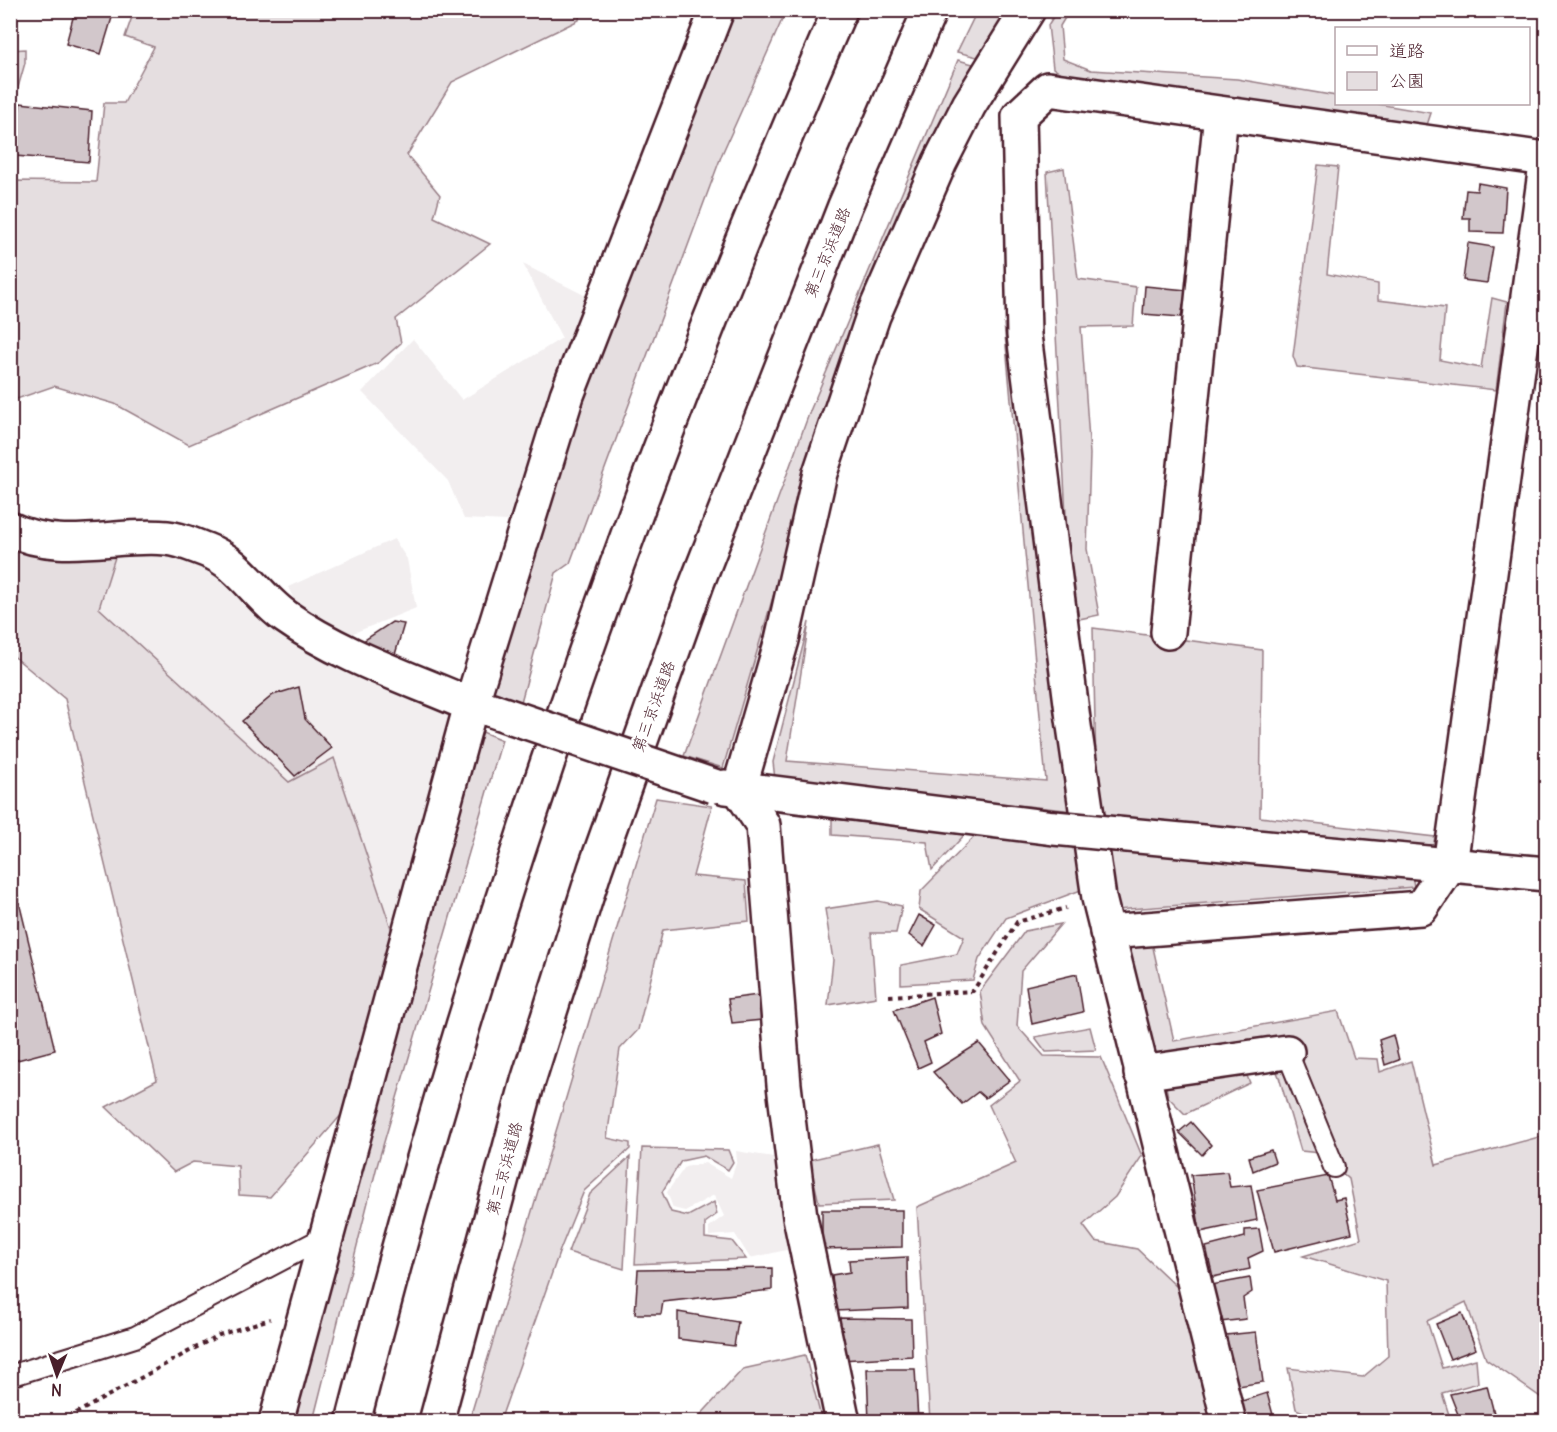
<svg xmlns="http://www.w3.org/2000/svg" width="1557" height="1432" font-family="Delius,'Klee One',sans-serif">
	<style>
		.built { fill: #f2eeef }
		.green { fill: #e5dee0; stroke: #987e86; stroke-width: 1.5 }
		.building { fill: #d2c7cb; stroke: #4a1f2b; stroke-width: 1.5 }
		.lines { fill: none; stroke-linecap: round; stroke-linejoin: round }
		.lane-casing { stroke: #4a1f2b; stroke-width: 24 }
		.street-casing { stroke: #4a1f2b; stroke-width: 38 }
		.highway-casing { stroke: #4a1f2b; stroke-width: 38 }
		.path { stroke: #4a1f2b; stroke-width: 4; stroke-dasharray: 4.5 4.5; stroke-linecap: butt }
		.lane { stroke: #fff; stroke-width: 20 }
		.street { stroke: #fff; stroke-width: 33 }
		.highway { stroke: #fff; stroke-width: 33 }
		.street-bridge-casing { stroke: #4a1f2b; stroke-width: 38; stroke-linecap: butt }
		.street-bridge { stroke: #fff; stroke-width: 33 }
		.labels { text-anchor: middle; stroke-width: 4.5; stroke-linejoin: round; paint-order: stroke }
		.street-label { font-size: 16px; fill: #4a1f2b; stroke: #fff }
	</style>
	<rect width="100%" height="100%" fill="#fff"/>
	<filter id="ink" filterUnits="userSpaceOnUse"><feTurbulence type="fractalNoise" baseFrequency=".0167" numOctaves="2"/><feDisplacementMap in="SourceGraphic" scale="12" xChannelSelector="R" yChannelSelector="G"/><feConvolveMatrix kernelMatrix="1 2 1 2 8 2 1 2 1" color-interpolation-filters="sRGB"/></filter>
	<g filter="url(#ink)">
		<g class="built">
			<polygon points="523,264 586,296 507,521 464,519 448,481 362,392 413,339 462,400 562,338"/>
			<polygon points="394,539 407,559 416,608 346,636 298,608 288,587"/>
			<polygon points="116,554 164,554 212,569 451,714 393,934 334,758 289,782 99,607"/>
			<polygon points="736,1151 779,1158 795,1248 750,1258 735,1234 709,1236 709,1227 724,1216 714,1195 685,1211 673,1208 667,1192 685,1167 705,1163 731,1178 737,1161"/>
		</g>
		<g class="green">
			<polygon points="134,11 134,10 580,11 579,20 452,82 407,155 440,195 434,217 490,244 396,319 401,343 378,363 189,445 115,404 54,386 11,401 11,181 96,182 104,103 124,103 154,47 125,37"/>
			<polygon points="726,11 786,11 722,154 570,563 556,573 521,702 487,691 573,400"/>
			<polygon points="977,11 1008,11 977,57 957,52"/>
			<polygon points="1057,11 1069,11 1060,26 1063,59 1091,70 1237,79 1336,96 1336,104 1378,104 1431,113 1427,125 1075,83 1053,68 1048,25"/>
			<polygon points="25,49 25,63 15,98 11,98 11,50"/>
			<polygon points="958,60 973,64 833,391 723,768 684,756 810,411"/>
			<polygon points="1318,165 1338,167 1327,274 1378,284 1378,300 1445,308 1440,360 1481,368 1492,298 1507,302 1496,390 1297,367 1293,356"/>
			<polygon points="1064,168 1078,279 1136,287 1133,326 1081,327 1090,454 1087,549 1099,615 1079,619 1068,551 1047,172"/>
			<polygon points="1016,322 1074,811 775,779 773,762 809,622 787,761 1046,781 1004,324"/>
			<polygon points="10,545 116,554 99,608 289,782 334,758 393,934 343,1113 270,1197 239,1195 238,1166 193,1162 174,1172 106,1107 157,1080 65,699 11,654"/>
			<polygon points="1093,628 1262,650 1260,817 1435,837 1433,847 1097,817"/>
			<polygon points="475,729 502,740 377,1166 313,1421 292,1422"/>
			<polygon points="656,798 712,806 693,876 746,881 749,921 663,930 638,1030 620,1049 607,1138 630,1143 630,1149 584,1191 560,1250 500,1421 469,1421"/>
			<polygon points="832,819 967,832 932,870 927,842 832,835"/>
			<polygon points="974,837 1077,845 1081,890 1006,918 979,959 973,980 901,984 901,965 957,954 964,937 919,909 921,891"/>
			<polygon points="1096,845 1412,875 1414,887 1116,910"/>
			<polygon points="878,901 902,906 896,933 871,933 876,997 828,1005 833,960 825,909"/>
			<polygon points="1061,924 1021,971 1017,1026 1044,1056 1101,1057 1142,1156 1115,1197 1083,1225 1095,1241 1137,1249 1177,1287 1219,1421 930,1421 917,1207 1016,1163 989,1105 1020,1081 985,1026 980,991 1025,931"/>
			<polygon points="1152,943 1174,1041 1338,1011 1354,1058 1378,1059 1380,1072 1411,1061 1436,1165 1546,1135 1546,1401 1486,1359 1466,1302 1427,1321 1442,1368 1476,1359 1478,1383 1442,1393 1451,1421 1379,1422 1359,1418 1321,1420 1296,1409 1288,1368 1363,1377 1388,1356 1386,1281 1303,1256 1361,1239 1349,1179 1320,1153 1301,1151 1279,1077 1267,1047 1151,1053 1126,949"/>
			<polygon points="1090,1027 1096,1050 1046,1052 1035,1037"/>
			<polygon points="1247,1076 1250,1083 1185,1114 1168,1097 1165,1082"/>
			<polygon points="878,1144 894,1200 819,1203 809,1160"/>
			<polygon points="642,1148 728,1150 733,1162 728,1170 704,1156 681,1161 662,1192 671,1212 688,1216 714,1202 717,1214 705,1223 705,1238 732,1241 746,1259 635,1264"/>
			<polygon points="630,1157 624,1269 568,1252 590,1194"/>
			<polygon points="805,1355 822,1421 695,1421 743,1369"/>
		</g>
		<g class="building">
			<polygon points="75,10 114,11 101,54 66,44"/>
			<polygon points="20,103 92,111 89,162 15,156"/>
			<polygon points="1478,183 1506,188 1503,233 1470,232 1470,218 1463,218 1466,190 1477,191"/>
			<polygon points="1468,243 1493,247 1487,283 1463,280"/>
			<polygon points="1145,286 1186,290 1181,317 1143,314"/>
			<polygon points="392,622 404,624 394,658 360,643"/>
			<polygon points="299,687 305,719 332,748 295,776 242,721 273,695"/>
			<polygon points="10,865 55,1050 10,1062"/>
			<polygon points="919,915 936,925 924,946 909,935"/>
			<polygon points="1077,974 1083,1012 1032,1024 1026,986"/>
			<polygon points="758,995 762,1020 732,1023 728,999"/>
			<polygon points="932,997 941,1034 924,1042 931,1062 918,1068 894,1010"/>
			<polygon points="1393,1035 1399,1060 1385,1065 1379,1040"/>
			<polygon points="979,1043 1010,1080 985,1098 978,1092 962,1104 933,1072"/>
			<polygon points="1191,1122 1211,1145 1202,1155 1179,1132"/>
			<polygon points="1271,1150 1275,1162 1253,1171 1249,1157"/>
			<polygon points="1227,1172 1230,1187 1251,1185 1257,1220 1200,1232 1191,1175"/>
			<polygon points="1328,1176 1335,1200 1344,1198 1352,1233 1274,1252 1257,1190"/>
			<polygon points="822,1210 902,1210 902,1247 822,1249"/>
			<polygon points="1259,1229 1263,1251 1248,1258 1250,1269 1213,1277 1206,1247 1245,1237 1245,1230"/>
			<polygon points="907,1257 908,1308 835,1311 832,1275 850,1272 849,1260"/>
			<polygon points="772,1268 772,1290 663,1302 661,1314 635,1314 638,1270"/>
			<polygon points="1250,1278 1252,1292 1243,1298 1246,1319 1220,1322 1211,1285"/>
			<polygon points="678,1312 738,1322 734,1346 678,1339"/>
			<polygon points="1462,1313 1476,1349 1450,1359 1436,1324"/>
			<polygon points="838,1318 911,1319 912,1356 840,1360"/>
			<polygon points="1256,1332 1263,1382 1233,1387 1216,1336"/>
			<polygon points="867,1369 915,1369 918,1420 869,1422"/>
			<polygon points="1487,1386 1495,1417 1461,1422 1450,1394"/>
			<polygon points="1267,1393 1275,1422 1241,1422 1236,1403"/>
		</g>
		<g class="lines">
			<defs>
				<g id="lane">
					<polyline points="1287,1052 1334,1167"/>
					<polyline points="10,1376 135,1337 325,1237"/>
				</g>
				<g id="street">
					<path d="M10,529C60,554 115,533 167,538C180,539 195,546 206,550C241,563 257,597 286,617C341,656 409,678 471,705L492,710"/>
					<polyline points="1168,632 1221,114"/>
					<polyline points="725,787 1054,828"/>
					<polyline points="1117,834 1546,874"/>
					<polyline points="1107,932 1421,908 1450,865 1546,165"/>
					<polyline points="1141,1073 1287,1052"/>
					<polyline points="276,1422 471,705 567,395 717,10"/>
					<polyline points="843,1422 800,1217 784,1085 763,825 739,789 782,640 820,473 873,316 940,162 969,105 1028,10"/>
					<polyline points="1229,1422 1099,898 1073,719 1024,335 1019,116 1048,89 1546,159"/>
				</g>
				<g id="highway">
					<path d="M353,1422C475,938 639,467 840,10"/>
					<polyline points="436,1422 528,1081 595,869 697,583 845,206 930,10"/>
				</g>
			</defs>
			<use href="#lane" class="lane-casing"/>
			<use href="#street" class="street-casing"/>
			<use href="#highway" class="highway-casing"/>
			<g class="path">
				<polyline points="889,996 973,991 1017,922 1066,908"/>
				<polyline points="60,1422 219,1335 270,1319"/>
			</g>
			<use href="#lane" class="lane"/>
			<use href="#street" class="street"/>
			<use href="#highway" class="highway"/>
			<defs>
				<g id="street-bridge">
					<polyline points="494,711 714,786"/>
					<polyline points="1054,828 1117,834"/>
				</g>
			</defs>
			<use href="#street-bridge" class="street-bridge-casing"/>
			<use href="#street-bridge" class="street-bridge"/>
		</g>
	</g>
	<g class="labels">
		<g class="street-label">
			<text transform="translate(827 252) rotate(-68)" y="6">第三京浜道路</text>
			<text transform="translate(653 706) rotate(-70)" y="6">第三京浜道路</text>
			<text transform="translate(504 1168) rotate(-75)" y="6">第三京浜道路</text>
		</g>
	</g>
	<rect width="1557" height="1432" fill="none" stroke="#fff" stroke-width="36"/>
	<rect x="18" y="18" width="1521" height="1396" fill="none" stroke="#4a1f2b" stroke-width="2" filter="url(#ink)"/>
	<rect x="1335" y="27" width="195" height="78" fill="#ffffff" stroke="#b7a5aa" stroke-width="1.5"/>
	<rect x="1347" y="46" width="30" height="9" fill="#ffffff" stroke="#b7a5aa" stroke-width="1.5"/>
	<text x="1389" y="57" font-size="18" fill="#4a1f2b">道路</text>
	<rect x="1347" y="72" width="30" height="18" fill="#e5dee0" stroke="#b7a5aa" stroke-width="1.5"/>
	<text x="1389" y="87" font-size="18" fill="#4a1f2b">公園</text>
	<g transform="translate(57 1375) rotate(182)" stroke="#ffffff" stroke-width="4.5" paint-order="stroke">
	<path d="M0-4.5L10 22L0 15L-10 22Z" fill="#4a1f2b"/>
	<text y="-9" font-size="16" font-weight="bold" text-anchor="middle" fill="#4a1f2b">N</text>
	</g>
</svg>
